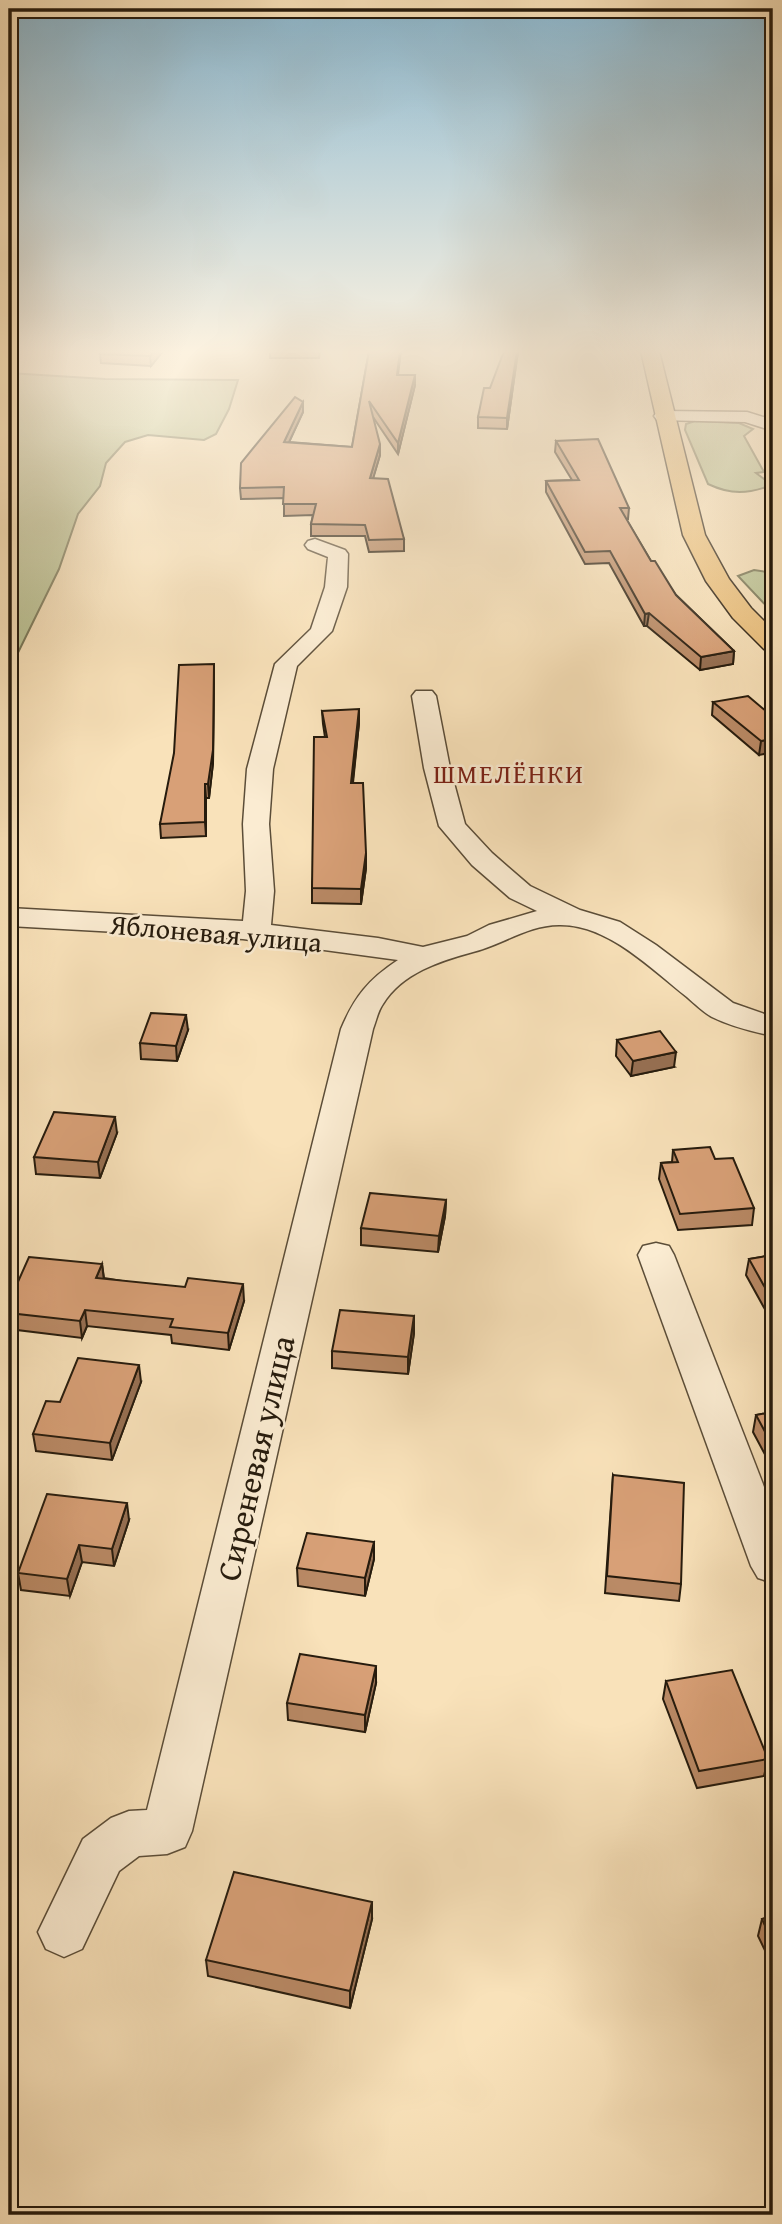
<svg xmlns="http://www.w3.org/2000/svg" width="782" height="2224" font-family="'Gentium Book Plus',serif">
	<style>
		.green { fill: #b9c494; stroke: #707050; stroke-width: 2 }
		.lines { fill: none; stroke-linecap: round; stroke-linejoin: round }
		.minor-casing { stroke: #5b4d38; stroke-width: 3 }
		.major-casing { stroke: #261b0d; stroke-width: 3 }
		.minor { fill: #fbecd2; fill-rule: evenodd }
		.major { fill: #ecc17d; fill-rule: evenodd }
		.wall { fill: #ba8a66; stroke: #261b0d; stroke-width: 2 }
		.shaded-wall { fill: #977053; stroke: #261b0d; stroke-width: 2 }
		.building { fill: #d8a077; stroke: #261b0d; stroke-width: 2 }
		.labels { text-anchor: middle; stroke-width: 5; stroke-linejoin: round; paint-order: stroke }
		.far-quarter-label { font-size: 26px; letter-spacing: 2px; fill: #7a1f14; stroke: #fbecd2 }
		.street-label { font-size: 28px; fill: #261b0d; stroke: #fbecd2 }
		.near-street-label { font-size: 33px; fill: #261b0d; stroke: #fbecd2 }
	</style>
	<rect width="100%" height="100%" fill="#f9e2ba"/>
	<filter id="stains"><feTurbulence type="fractalNoise" baseFrequency=".00286" numOctaves="4"/><feColorMatrix values="0 0 0 0 .2 0 0 0 0 .09 0 0 0 0 .02 0 0 0 .5 -.17"/></filter>
	<radialGradient id="worn" r=".72"><stop offset=".6" stop-color="#630" stop-opacity="0"/><stop offset="1" stop-color="#630" stop-opacity=".3"/></radialGradient>
	<g class="green">
		<polygon points="9,373 105,379 238,380 229,409 216,434 204,440 148,435 125,442 106,463 100,486 78,514 59,569 9,671"/>
		<path d="M695,421L739,423L753,429L744,436L764,472L756,473L772,485C748,494 731,495 708,484L685,430L686,424Z"/>
		<polygon points="754,570 773,573 773,613 738,576"/>
	</g>
	<g class="lines">
		<defs>
			<g id="minor">
				<polygon points="663,411 747,412 773,420 773,431 745,422 657,420 654,416 657,412"/>
				<path d="M315,539L345,550L348,554L347,587L332,631L297,666L273,769L269,824L274,891L271,925L378,938L423,947L467,936L489,925L537,911L510,898L472,865L439,826L424,768L412,696L416,691H432L436,696L450,768L465,824L492,853L530,886L580,910L620,922L656,945L733,1003L773,1017V1036C754,1032 730,1026 712,1017C703,1012 695,1004 687,997C651,969 608,924 559,925C528,925 502,945 473,952C440,961 402,973 383,1004C378,1011 376,1021 373,1029L192,1831L185,1847L167,1854L139,1856L119,1871L82,1949L64,1957L46,1949L38,1932L83,1839L111,1818L129,1811L147,1810L341,1029C355,996 368,980 398,960L243,939L9,926V908L243,921L246,891L243,824L247,769L275,664L311,629L325,587L328,557L308,549L305,545L308,541Z"/>
				<polygon points="656,1243 669,1246 674,1255 773,1510 773,1583 758,1578 751,1566 638,1255 643,1246"/>
			</g>
			<polygon id="major" points="641,351 659,351 705,535 729,579 751,608 773,630 773,652 764,649 733,618 706,581 683,535"/>
		</defs>
		<use href="#minor" class="minor-casing"/>
		<use href="#major" class="major-casing"/>
		<use href="#minor" class="minor"/>
		<use href="#major" class="major"/>
	</g>
	<g class="wall">
		<polygon points="102,351 163,351 151,366 101,363 100,354"/>
		<polygon points="270,351 320,351 319,358 270,358"/>
		<polygon points="369,351 401,351 398,375 415,385 398,454 373,417 380,455 373,478 404,539 404,551 369,552 365,536 311,536 311,524 313,515 284,516 284,498 241,499 240,488 303,402 303,412 289,442 352,447"/>
		<polygon points="518,351 507,429 478,428 478,417 490,388"/>
		<polygon points="556,441 629,508 628,519 626,519 651,561 676,595 734,651 733,664 700,670 647,626 644,626 609,563 585,564 546,492 546,481 572,480 555,452"/>
		<polygon points="214,664 213,763 209,798 206,798 206,836 161,838 160,824"/>
		<polygon points="713,702 773,717 759,755 712,715"/>
		<polygon points="322,711 359,723 353,783 366,868 361,904 312,903 312,888 325,737 323,724"/>
		<polygon points="188,1030 177,1061 141,1059 140,1043"/>
		<polygon points="617,1040 674,1067 631,1076 616,1056"/>
		<polygon points="117,1133 100,1178 36,1174 34,1157"/>
		<polygon points="673,1150 715,1159 754,1208 752,1225 678,1230 659,1179 661,1163 672,1162"/>
		<polygon points="446,1200 445,1216 438,1252 361,1245 361,1228"/>
		<polygon points="773,1255 773,1324 746,1275 749,1259"/>
		<polygon points="102,1264 104,1278 244,1301 229,1350 172,1343 171,1335 87,1326 82,1338 9,1329 9,1302"/>
		<polygon points="414,1316 414,1333 408,1374 332,1368 332,1351"/>
		<polygon points="141,1382 112,1460 36,1451 33,1434 60,1402"/>
		<polygon points="773,1412 773,1459 768,1460 753,1432 756,1415"/>
		<polygon points="613,1475 681,1584 679,1601 605,1593"/>
		<polygon points="129,1520 114,1566 82,1562 70,1596 21,1590 18,1573"/>
		<polygon points="374,1542 374,1559 365,1596 298,1586 297,1568"/>
		<polygon points="666,1681 768,1759 764,1776 697,1788 663,1699"/>
		<polygon points="376,1683 365,1732 288,1720 287,1703"/>
		<polygon points="773,1916 773,1967 758,1936 762,1919"/>
		<polygon points="372,1919 350,2008 208,1976 206,1960"/>
	</g>
	<g class="shaded-wall">
		<polygon points="154,351 163,351 151,366 150,356"/>
		<polygon points="517,351 518,351 507,429 507,418"/>
		<polygon points="415,375 415,385 398,454 398,443"/>
		<polygon points="303,402 303,412 284,453 284,442"/>
		<polygon points="380,444 380,455 370,489 370,478"/>
		<polygon points="649,613 647,626 644,626 645,614"/>
		<polygon points="734,651 733,664 700,670 701,657"/>
		<polygon points="214,664 213,763 209,798 208,784"/>
		<polygon points="359,709 359,723 351,797 351,783"/>
		<polygon points="773,739 773,752 759,755 761,741"/>
		<polygon points="205,784 206,798 206,836 205,822"/>
		<polygon points="366,853 366,868 361,904 361,889"/>
		<polygon points="186,1015 188,1030 177,1061 176,1046"/>
		<polygon points="676,1052 674,1067 631,1076 633,1061"/>
		<polygon points="115,1117 117,1133 100,1178 98,1162"/>
		<polygon points="446,1200 445,1216 438,1252 439,1236"/>
		<polygon points="102,1264 104,1281 96,1278"/>
		<polygon points="243,1284 244,1301 229,1350 228,1333"/>
		<polygon points="85,1310 87,1326 82,1338 80,1321"/>
		<polygon points="414,1316 414,1333 408,1374 408,1357"/>
		<polygon points="139,1365 141,1382 112,1460 110,1443"/>
		<polygon points="771,1443 773,1443 773,1459 768,1460"/>
		<polygon points="127,1503 129,1520 114,1566 112,1549"/>
		<polygon points="374,1542 374,1559 365,1596 365,1578"/>
		<polygon points="79,1545 82,1562 70,1596 67,1579"/>
		<polygon points="376,1666 376,1683 365,1732 365,1715"/>
		<polygon points="372,1902 372,1919 350,2008 350,1991"/>
	</g>
	<g class="building">
		<polygon points="102,351 154,351 150,356 100,354"/>
		<polygon points="369,351 400,351 397,375 415,375 398,443 369,401 380,444 370,478 388,479 404,539 369,540 365,525 311,524 316,504 283,504 284,487 240,488 241,463 295,397 303,402 284,442 352,447"/>
		<polygon points="504,351 517,351 507,418 478,417 484,388 490,388"/>
		<polygon points="598,439 629,508 620,508 651,561 655,561 676,595 734,651 701,657 649,613 645,614 610,551 585,552 546,481 579,480 556,441"/>
		<polygon points="214,664 213,750 208,784 205,784 205,822 160,824 174,753 179,665"/>
		<polygon points="748,696 773,717 773,739 761,741 713,702"/>
		<polygon points="359,709 351,783 363,783 366,853 361,889 312,888 314,737 327,737 322,711"/>
		<polygon points="151,1013 186,1015 176,1046 140,1043"/>
		<polygon points="660,1031 676,1052 633,1061 617,1040"/>
		<polygon points="54,1112 115,1117 98,1162 34,1157"/>
		<polygon points="710,1147 715,1159 733,1158 754,1208 680,1214 661,1163 678,1162 673,1150"/>
		<polygon points="370,1193 446,1200 439,1236 361,1228"/>
		<polygon points="773,1255 773,1302 749,1259"/>
		<polygon points="29,1257 102,1264 96,1278 185,1287 188,1278 243,1284 228,1333 170,1327 173,1319 85,1310 80,1321 9,1313 9,1302"/>
		<polygon points="340,1310 414,1316 408,1357 332,1351"/>
		<polygon points="78,1358 139,1365 110,1443 33,1434 46,1401 60,1402"/>
		<polygon points="773,1412 773,1443 771,1443 756,1415"/>
		<polygon points="613,1475 684,1483 681,1584 607,1576"/>
		<polygon points="47,1494 127,1503 112,1549 79,1545 67,1579 18,1573"/>
		<polygon points="307,1533 374,1542 365,1578 297,1568"/>
		<polygon points="300,1654 376,1666 365,1715 287,1703"/>
		<polygon points="732,1670 768,1759 699,1771 666,1681"/>
		<polygon points="234,1872 372,1902 350,1991 206,1960"/>
		<polygon points="773,1916 773,1943 762,1919"/>
	</g>
	<linearGradient id="sky" x2="0" y2="1"><stop stop-color="#8ab8d1"/><stop offset="0.53" stop-color="#fcf2e0"/><stop offset="1" stop-color="#fcf2e0" stop-opacity="0"/></linearGradient>
	<rect width="782" height="663" fill="url(#sky)"/>
	<g class="labels">
		<g class="far-quarter-label">
			<text x="509" y="783">ШМЕЛЁНКИ</text>
		</g>
		<g class="street-label">
			<text transform="translate(216 933) rotate(5)" y="10">Яблоневая улица</text>
		</g>
		<g class="near-street-label">
			<text transform="translate(255 1458) rotate(-77)" y="12">Сиреневая улица</text>
		</g>
	</g>
	<rect width="782" height="2224" fill="none" stroke="#f9e2ba" stroke-width="35"/>
	<rect x="10" y="10" width="761" height="2203" fill="none" stroke="#261b0d" stroke-width="3.5"/>
	<rect x="18" y="18" width="747" height="2189" fill="none" stroke="#261b0d" stroke-width="2"/>
	<rect width="100%" height="100%" filter="url(#stains)"/>
	<rect width="100%" height="100%" fill="url(#worn)"/>
</svg>
